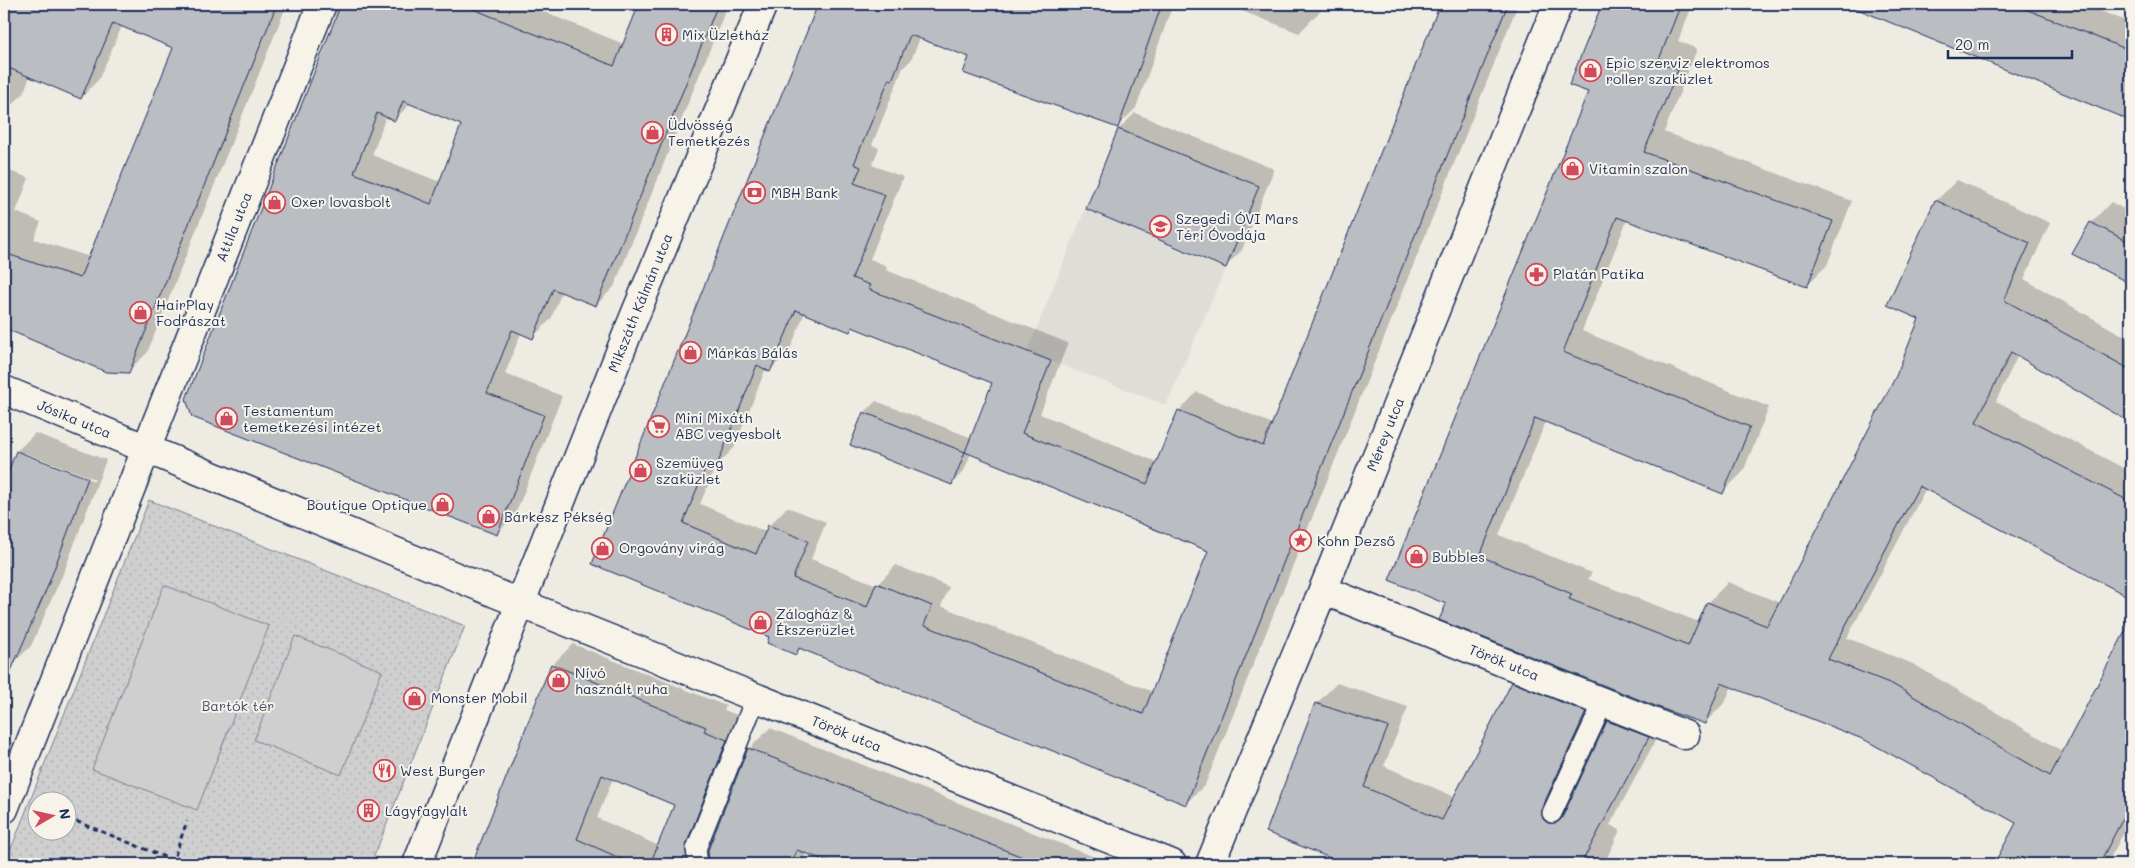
<svg xmlns="http://www.w3.org/2000/svg" width="2135" height="868" font-family="Mali,sans-serif">
	<style>
		.built { fill: #deddd8 }
		.grass { fill: url(#grass-dots); stroke: #757f96; fill-rule: evenodd }
		.garden { fill: #cfcfcf; stroke: #757f96 }
		.shadow { fill: #0003; fill-rule: evenodd }
		.building { fill: #babdc2; stroke: #1b2f5e; fill-rule: evenodd }
		.lines { fill: none; stroke-linecap: round; stroke-linejoin: round }
		.lane-casing { stroke: #1b2f5e; stroke-width: 22 }
		.street-casing { stroke: #1b2f5e; stroke-width: 31 }
		.path { stroke: #1b2f5e; stroke-width: 3; stroke-dasharray: 5 4; stroke-linecap: butt }
		.lane { stroke: #f7f3e8; stroke-width: 19 }
		.street { stroke: #f7f3e8; stroke-width: 28 }
		.labels { text-anchor: middle; stroke-width: 4; stroke-linejoin: round; paint-order: stroke }
		.poi-label { font-size: 14px; fill: #1b2f5e; stroke: #f7f3e8; text-anchor: start }
		.street-label { font-size: 14px; fill: #1b2f5e; stroke: #f7f3e8 }
		.park-label { font-size: 14px; fill: #3f4f75; stroke: #f7f3e8 }
	</style>
	<defs>
		<pattern id="grass-dots" width="8" height="8" patternUnits="userSpaceOnUse" patternTransform="scale(1.25)"><rect width="8" height="8" fill="#cfcfcf"/><path d="M2 2h.1M6 6h.1" fill="none" stroke="#b1b2b4" stroke-width="1.8" stroke-linecap="round"/></pattern>
	</defs>
	<rect width="100%" height="100%" fill="#eeebe2"/>
	<filter id="ink" filterUnits="userSpaceOnUse"><feTurbulence type="fractalNoise" baseFrequency=".02" numOctaves="2"/><feDisplacementMap in="SourceGraphic" scale="10" xChannelSelector="R" yChannelSelector="G"/><feConvolveMatrix kernelMatrix="1 2 1 2 8 2 1 2 1" color-interpolation-filters="sRGB"/></filter>
	<g filter="url(#ink)">
		<polygon class="built" points="1118,128 1259,186 1226,268 1166,405 1027,352"/>
		<path class="grass" d="M149,500L465,626L371,864H5ZM38,800H68V830H38Z"/>
		<g class="garden">
			<polygon points="164,585 269,626 197,810 92,769"/>
			<polygon points="295,636 382,671 341,775 254,740"/>
		</g>
		<g class="shadow">
			<polygon points="4,4 287,4 147,353 128,371 106,371 4,327 4,169 29,178 16,212 41,222 34,239 90,257 175,47 122,26 99,79 81,98 30,76 23,94 4,112"/>
			<path d="M338,4H524L624,44L640,4H728L614,287L596,305L562,291L551,319L533,337L521,333L505,374L562,396L515,515L497,533L193,416L337,17L335,16ZM411,103L463,125L440,182L372,155L386,116L395,119Z"/>
			<path d="M820,4H1173L1136,108L1117,127L970,56L920,38L911,60L903,68L872,145L879,148L872,165L903,177L870,259L887,266L886,270L1068,343L1040,414L1157,462L1179,411L1197,392L1273,424L1441,5L1438,4H1518L1205,785L1186,803L801,648L795,654L771,636L593,563ZM805,312L850,331L854,326L994,382L972,438L876,401L864,413L951,484L964,471L971,453L1210,551L1153,692L941,606L949,587L896,565L877,585L811,559L826,522L787,507L769,526L766,532L700,504L716,466L734,448L766,368L770,370L789,352Z"/>
			<polygon points="1224,4 1327,4 1299,33"/>
			<polygon points="1603,4 1693,4 1678,41 1697,49 1664,132 1852,201 1827,265 1807,285 1627,220 1582,331 1769,407 1743,472 1723,492 1546,421 1499,535 1592,573 1588,579 1699,622 1708,603 1728,582 1780,603 1898,377 1920,318 1889,304 1936,201 1957,180 2050,223 2024,279 2131,340 2131,421 2018,355 1996,401 2131,472 2131,596 1926,488 1847,638 1913,664 2064,752 2131,622 2131,819 2107,864 1996,864 2017,823 1866,739 1732,686 1725,702 1705,723 1448,603 1590,92 1571,84"/>
			<polygon points="1845,4 2083,4 2131,23 2131,120"/>
			<polygon points="1135,113 1274,169 1242,250 1226,266 1087,208 1119,129"/>
			<polygon points="2131,123 2131,145 2123,141"/>
			<polygon points="2111,202 2131,213 2131,283 2073,253 2091,223"/>
			<path d="M35,433L106,460L65,569L31,646L4,672V486L17,451ZM25,453L95,479L94,481L25,455Z"/>
			<path d="M573,644L726,706L724,710L747,719L707,845L710,848L749,749L770,728L1112,864H837L807,852L802,864H473L552,665ZM613,778L676,805L659,846L597,818Z"/>
			<polygon points="1533,663 1606,692 1562,799 1568,804 1570,803 1608,721 1629,701 1668,717 1610,825 1620,830 1606,860 1617,864 1349,864 1268,832 1316,704 1337,683 1408,707 1384,766 1455,797 1513,683"/>
			<polygon points="1717,856 1737,864 1709,864"/>
		</g>
		<g class="building">
			<polygon points="4,4 277,4 129,373 106,372 4,328 4,253 80,278 173,48 113,23 81,99 4,66"/>
			<path d="M341,4H461L614,66L639,4H718L596,306L553,289L533,339L512,330L487,393L544,415L497,535L192,417L186,399ZM403,101L461,125L431,204L354,173L377,113L395,121Z"/>
			<path d="M818,4H1162L1118,128L963,73L969,57L910,35L892,80L889,79L854,164L861,167L854,183L885,195L852,278L870,285L868,289L1051,361L1022,433L1147,484L1178,410L1263,446L1440,4H1508L1186,805L799,648L796,655L767,643L769,637L592,564ZM796,310L850,332L852,327L992,383L965,452L1208,551L1143,714L924,625L932,606L876,583L867,607L793,578L808,541L768,525L756,554L683,523L707,464L716,468L757,365L770,372Z"/>
			<polygon points="1602,4 1681,4 1658,62 1678,70 1644,152 1833,221 1807,287 1617,217 1563,352 1750,427 1723,494 1535,418 1480,556 1572,594 1569,599 1688,646 1707,602 1767,626 1896,376 1919,319 1887,305 1935,200 2030,243 2004,300 2131,370 2131,423 2011,352 1976,422 2131,502 2131,598 1919,486 1828,659 1892,684 2050,776 2131,620 2131,803 2099,864 1994,864 2016,823 1865,740 1721,683 1705,724 1663,709 1439,620 1446,604 1389,580 1588,92 1569,85"/>
			<polygon points="1845,4 2013,4 2131,51 2131,121"/>
			<polygon points="1118,129 1259,186 1226,268 1086,209"/>
			<polygon points="2090,222 2131,243 2131,284 2072,254"/>
			<polygon points="863,412 965,452 952,485 850,445"/>
			<polygon points="16,451 88,478 47,588 4,687 4,483"/>
			<polygon points="551,664 706,727 704,731 727,740 686,845 687,864 650,864 674,805 602,775 577,839 633,864 472,864"/>
			<polygon points="1512,682 1586,712 1542,808 1543,819 1548,823 1558,822 1562,818 1607,721 1649,737 1581,864 1345,864 1266,832 1315,703 1388,727 1364,787 1442,820"/>
			<polygon points="748,748 1035,862 1035,864 834,864 797,850 791,864 709,864 708,850"/>
		</g>
		<g class="lines">
			<defs>
				<g id="lane">
					<polyline points="1552,813 1603,703"/>
					<polyline points="698,864 696,849 756,697"/>
				</g>
				<g id="street">
					<path id="s1" d="M4,390L500,595L1172,864"/>
					<path id="s2" d="M1323,590L1685,735"/>
					<path id="s3" d="M4,809L322,4"/>
					<path id="s4" d="M417,864L628,332L763,4"/>
					<path id="s5" d="M1210,864L1323,590L1558,4"/>
				</g>
			</defs>
			<use href="#lane" class="lane-casing"/>
			<use href="#street" class="street-casing"/>
			<g class="path">
				<polyline points="68,818 182,864"/>
				<polyline points="172,864 187,821"/>
			</g>
			<use href="#lane" class="lane"/>
			<use href="#street" class="street"/>
		</g>
	</g>
	<defs>
		<symbol id="building-ring" viewBox="-11 -11 22 22"><circle r="9.5" fill="#f7f3e8" stroke="#d1495b" stroke-width="1.5"/><path d="M-4-6H4V6H1V3H-1V6H-4ZM-2.5-4.3h1.7v1.8h-1.7ZM.8-4.3h1.7v1.8H.8ZM-2.5-1h1.7V.8h-1.7ZM.8-1h1.7V.8H.8Z" fill="#d1495b"/></symbol>
		<symbol id="shop-ring" viewBox="-11 -11 22 22"><circle r="9.5" fill="#f7f3e8" stroke="#d1495b" stroke-width="1.5"/><path d="M-5-2.5h2.3a2.7 3.5 0 0 1 5.4 0H5L5.5 6h-11ZM-1.5-2.5h3a1.5 2.3 0 0 0-3 0Z" fill="#d1495b"/></symbol>
		<symbol id="bank-ring" viewBox="-11 -11 22 22"><circle r="9.5" fill="#f7f3e8" stroke="#d1495b" stroke-width="1.5"/><path d="M-6-4H6V4H-6ZM0-2.3a2.3 2.3 0 1 0 0 4.6a2.3 2.3 0 1 0 0-4.6Z" fill="#d1495b"/></symbol>
		<symbol id="school-ring" viewBox="-11 -11 22 22"><circle r="9.5" fill="#f7f3e8" stroke="#d1495b" stroke-width="1.5"/><path d="M0-5L7-2L0 1L-7-2ZM-4 1L0 2.5L4 1V4Q0 6-4 4Z" fill="#d1495b"/></symbol>
		<symbol id="pharmacy-ring" viewBox="-11 -11 22 22"><circle r="9.5" fill="#f7f3e8" stroke="#d1495b" stroke-width="1.5"/><path d="M-2-6h4v4h4v4h-4v4h-4v-4h-4v-4h4Z" fill="#d1495b"/></symbol>
		<symbol id="supermarket-ring" viewBox="-11 -11 22 22"><circle r="9.5" fill="#f7f3e8" stroke="#d1495b" stroke-width="1.5"/><path d="M-6-5.5h2.5l.6 2H6L4.5 2H-2.5L-4.4-4H-6ZM-1.5 3.2a1.3 1.3 0 1 0 .1 0ZM3 3.2a1.3 1.3 0 1 0 .1 0Z" fill="#d1495b"/></symbol>
		<symbol id="sight-ring" viewBox="-11 -11 22 22"><circle r="9.5" fill="#f7f3e8" stroke="#d1495b" stroke-width="1.5"/><path d="M0-6L1.8-2.2L6-1.7L2.9 1.2L3.7 5.4L0 3.3L-3.7 5.4L-2.9 1.2L-6-1.7L-1.8-2.2Z" fill="#d1495b"/></symbol>
		<symbol id="restaurant-ring" viewBox="-11 -11 22 22"><circle r="9.5" fill="#f7f3e8" stroke="#d1495b" stroke-width="1.5"/><path d="M-5-6h1v4h1v-4h1v4h1v-4h1v5L-1.5 .5V6h-2V.5L-5-1ZM5-6V6H3V1.5H1.5Q1.5-4 5-6Z" fill="#d1495b"/></symbol>
	</defs>
	<g fill-rule="evenodd">
		<use href="#building-ring" x="654" y="22" width="25" height="25"/>
		<use href="#shop-ring" x="1578" y="58" width="25" height="25"/>
		<use href="#shop-ring" x="640" y="120" width="25" height="25"/>
		<use href="#shop-ring" x="1560" y="156" width="25" height="25"/>
		<use href="#bank-ring" x="742" y="180" width="25" height="25"/>
		<use href="#shop-ring" x="262" y="190" width="25" height="25"/>
		<use href="#school-ring" x="1148" y="214" width="25" height="25"/>
		<use href="#pharmacy-ring" x="1524" y="262" width="25" height="25"/>
		<use href="#shop-ring" x="128" y="300" width="25" height="25"/>
		<use href="#shop-ring" x="678" y="340" width="25" height="25"/>
		<use href="#shop-ring" x="214" y="406" width="25" height="25"/>
		<use href="#supermarket-ring" x="646" y="414" width="25" height="25"/>
		<use href="#shop-ring" x="628" y="458" width="25" height="25"/>
		<use href="#shop-ring" x="430" y="492" width="25" height="25"/>
		<use href="#shop-ring" x="476" y="504" width="25" height="25"/>
		<use href="#sight-ring" x="1288" y="528" width="25" height="25"/>
		<use href="#shop-ring" x="590" y="536" width="25" height="25"/>
		<use href="#shop-ring" x="1404" y="544" width="25" height="25"/>
		<use href="#shop-ring" x="748" y="610" width="25" height="25"/>
		<use href="#shop-ring" x="546" y="668" width="25" height="25"/>
		<use href="#shop-ring" x="402" y="686" width="25" height="25"/>
		<use href="#restaurant-ring" x="372" y="758" width="25" height="25"/>
		<use href="#building-ring" x="356" y="798" width="25" height="25"/>
	</g>
	<g class="labels">
		<g class="poi-label">
			<text x="682" y="40">Mix Üzletház</text>
			<text x="1606" y="68">Epic szerviz elektromos<tspan x="1606" dy="16">roller szaküzlet</tspan></text>
			<text x="668" y="130">Üdvösség<tspan x="668" dy="16">Temetkezés</tspan></text>
			<text x="1589" y="174">Vitamin szalon</text>
			<text x="771" y="198">MBH Bank</text>
			<text x="291" y="207">Oxer lovasbolt</text>
			<text x="1176" y="224">Szegedi ÓVI Mars<tspan x="1176" dy="16">Téri Óvodája</tspan></text>
			<text x="1553" y="279">Platán Patika</text>
			<text x="156" y="310">HairPlay<tspan x="156" dy="16">Fodrászat</tspan></text>
			<text x="707" y="358">Márkás Bálás</text>
			<text x="243" y="416">Testamentum<tspan x="243" dy="16">temetkezési intézet</tspan></text>
			<text x="675" y="423">Mini Mixáth<tspan x="675" dy="16">ABC vegyesbolt</tspan></text>
			<text x="656" y="468">Szemüveg<tspan x="656" dy="16">szaküzlet</tspan></text>
			<text x="427" y="510" text-anchor="end">Boutique Optique</text>
			<text x="504" y="522">Bárkesz Pékség</text>
			<text x="1317" y="546">Kohn Dezső</text>
			<text x="619" y="553">Orgovány virág</text>
			<text x="1432" y="562">Bubbles</text>
			<text x="776" y="619">Zálogház &amp;<tspan x="776" dy="16">Ékszerüzlet</tspan></text>
			<text x="575" y="678">Nívó<tspan x="575" dy="16">használt ruha</tspan></text>
			<text x="431" y="703">Monster Mobil</text>
			<text x="400" y="776">West Burger</text>
			<text x="385" y="816">Lágyfagylalt</text>
		</g>
		<g class="street-label">
			<text dy="5" stroke="none"><textPath href="#s3" startOffset="626">Attila utca</textPath></text>
			<text dy="5" stroke="none"><textPath href="#s4" startOffset="604">Mikszáth Kálmán utca</textPath></text>
			<text dy="5" stroke="none"><textPath href="#s1" startOffset="76">Jósika utca</textPath></text>
			<text dy="5" stroke="none"><textPath href="#s5" startOffset="464">Mérey utca</textPath></text>
			<text dy="5" stroke="none"><textPath href="#s2" startOffset="195">Török utca</textPath></text>
			<text dy="5" stroke="none"><textPath href="#s1" startOffset="910">Török utca</textPath></text>
		</g>
		<g class="park-label">
			<text x="238" y="711">Bartók tér</text>
		</g>
	</g>
	<rect width="2135" height="868" fill="none" stroke="#f7f3e8" stroke-width="20"/>
	<rect x="10" y="10" width="2115" height="848" fill="none" stroke="#1b2f5e" stroke-width="2" filter="url(#ink)"/>
	<g transform="translate(52 816) rotate(81)"><circle r="24" fill="#f7f3e8" stroke="#9fa5b1"/>
	<path d="M0-4L9 19L0 12L-9 19Z" fill="#d1495b"/>
	<text y="-8" font-size="14" font-weight="bold" text-anchor="middle" fill="#1b2f5e">N</text>
	</g>
	<path d="M1948 50v8h124v-8" fill="none" stroke="#1b2f5e" stroke-width="2.5"/>
	<text x="1955" y="50" font-size="15" fill="#1b2f5e" stroke="#f7f3e8" stroke-width="4" paint-order="stroke">20 m</text>
</svg>
